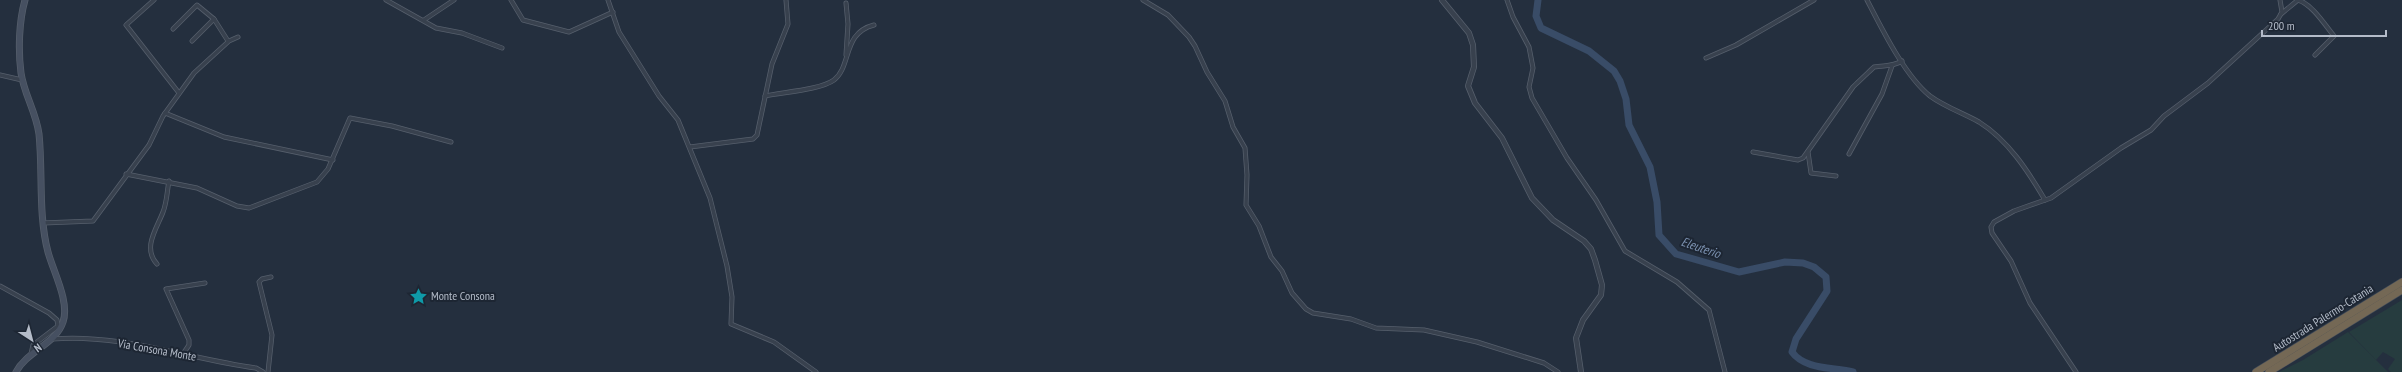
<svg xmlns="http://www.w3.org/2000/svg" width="2402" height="372" font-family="'PT Sans Narrow',sans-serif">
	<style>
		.green { fill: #263c3f }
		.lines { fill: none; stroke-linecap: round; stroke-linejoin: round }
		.river { stroke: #394c67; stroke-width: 7 }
		.minor-casing { stroke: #565f6c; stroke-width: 5 }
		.tertiary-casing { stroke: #565f6c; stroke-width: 6 }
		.secondary-casing { stroke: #565f6c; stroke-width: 7 }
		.motorway-casing { stroke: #434c59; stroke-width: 8 }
		.minor { stroke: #38414e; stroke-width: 3.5 }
		.tertiary { stroke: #38414e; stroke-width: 4.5 }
		.secondary { stroke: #465061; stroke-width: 5.5 }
		.motorway { stroke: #746855; stroke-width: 7 }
		.labels { text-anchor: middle; stroke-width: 4; stroke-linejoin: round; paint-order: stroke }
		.poi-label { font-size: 12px; fill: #b4bcc9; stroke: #1d2633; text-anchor: start }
		.street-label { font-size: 12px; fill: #b4bcc9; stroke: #1d2633 }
		.water-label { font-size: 13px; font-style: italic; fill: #7c92b1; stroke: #1d2633 }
	</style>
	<rect width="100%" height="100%" fill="#242f3e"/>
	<g class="green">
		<polygon points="2402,300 2402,372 2391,372 2388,369 2395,359 2383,352 2376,360 2349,332"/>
		<polygon points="2348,332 2388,372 2279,372 2303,360"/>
	</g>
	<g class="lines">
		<path class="river" d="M1538,0L1536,16L1541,28L1589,51L1614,71L1620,81L1626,99L1629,125L1650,167L1657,202L1659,235L1676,254L1739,272L1785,262L1803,263L1814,267L1826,277L1827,291L1796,339L1792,352C1805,370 1834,367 1853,372"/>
		<defs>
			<g id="minor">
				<polyline points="154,0 126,25 179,93"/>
				<polyline points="386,0 436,28 462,33 502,48"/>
				<polyline points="511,0 523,20 569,32 613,12"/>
				<polyline points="608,0 619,32 659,96 678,120 710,198 727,266 732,297 731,324 774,342 816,372"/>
				<polyline points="1143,0 1168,15 1189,37 1195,46 1207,72 1225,101 1233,127 1245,148 1247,175 1246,205 1259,226 1271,257 1282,271 1292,293 1306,309 1313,313 1351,319 1376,328 1424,330 1477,342 1544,363 1558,372"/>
				<polyline points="1507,0 1513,17 1529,47 1533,68 1529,87 1532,98 1567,158 1596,200 1625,251 1677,282 1709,310 1725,372"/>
				<path d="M1867,0C1882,29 1905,76 1930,96C1945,107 1963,113 1979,122C2008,140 2028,171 2045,200"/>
				<path d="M2281,14L2298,0C2312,4 2325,25 2334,36L2315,55"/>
				<polyline points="424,20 454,0"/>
				<polyline points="173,29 197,5 214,19 228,41"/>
				<polyline points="192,41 214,19"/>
				<polyline points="846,55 848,24 846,3"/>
				<polyline points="1706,58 1736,45 1814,0"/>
				<polyline points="0,75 22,80"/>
				<path d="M765,96C783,92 820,90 834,80C852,66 842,33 874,25"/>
				<polyline points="165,113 224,137 333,160"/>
				<polyline points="690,147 753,139 757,135 772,64 788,24 786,0"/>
				<path d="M1753,152L1798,160L1803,158L1853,87C1856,84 1873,68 1874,67C1885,65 1892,67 1902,61"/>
				<polyline points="1808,152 1811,173 1836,176"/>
				<polyline points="1849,154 1882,94 1892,66"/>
				<polyline points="126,174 197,188 237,206 249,208 317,182 328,169 350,118 392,126 451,142"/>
				<polyline points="43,223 93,221 149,145 163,116 194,73 229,41 238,37"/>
				<path d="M157,264C142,248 157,228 163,212C167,202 167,191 169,181"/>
				<polyline points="0,286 49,313 57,320 58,326 33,345 31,354"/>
				<path d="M52,339C120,333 189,359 256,368L263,372"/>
				<polyline points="183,354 189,345 189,340 166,289 205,283"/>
				<polyline points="268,372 272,335 259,282 262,279 271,277"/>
				<polyline points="2076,372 2030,303 2011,261 1992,233 1991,227 1994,222 2014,211 2051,198 2121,148 2151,130 2164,116 2208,83 2278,19 2282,12 2280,0"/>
			</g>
			<polyline id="tertiary" points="1442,0 1469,33 1473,45 1474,67 1468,86 1475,103 1502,138 1532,198 1553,220 1584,241 1591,249 1595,260 1602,285 1601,295 1583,320 1576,338 1581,372"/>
			<path id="secondary" d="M16,372C27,351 56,344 63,322C70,302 53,271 48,252C38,214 43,173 39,134C36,112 24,94 21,73C18,50 19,21 25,0"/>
			<g id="motorway">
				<polyline points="2256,372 2402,282"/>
				<polyline points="2269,372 2402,290"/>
			</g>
		</defs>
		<use href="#minor" class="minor-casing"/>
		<use href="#tertiary" class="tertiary-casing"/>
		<use href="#secondary" class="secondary-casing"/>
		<use href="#motorway" class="motorway-casing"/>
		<use href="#minor" class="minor"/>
		<use href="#tertiary" class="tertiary"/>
		<use href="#secondary" class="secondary"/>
		<use href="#motorway" class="motorway"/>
	</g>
	<defs>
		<symbol id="sight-bare" viewBox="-9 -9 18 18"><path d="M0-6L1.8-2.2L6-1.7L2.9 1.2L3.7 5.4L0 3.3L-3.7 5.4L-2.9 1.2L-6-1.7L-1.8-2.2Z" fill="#0f9aa8" stroke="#1d2633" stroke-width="2.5" paint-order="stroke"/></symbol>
	</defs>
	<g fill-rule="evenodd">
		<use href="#sight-bare" x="406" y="284" width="25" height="25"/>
	</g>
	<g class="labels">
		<g class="poi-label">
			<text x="431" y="300">Monte Consona</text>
		</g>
		<g class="street-label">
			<text transform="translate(2323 318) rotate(-32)" y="4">Autostrada Palermo-Catania</text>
			<text transform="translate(157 350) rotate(10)" y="4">Via Consona Monte</text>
		</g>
		<g class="water-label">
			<text transform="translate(1701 247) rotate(19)" y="5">Eleuterio</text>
		</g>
	</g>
	<g transform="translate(32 340) rotate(144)" stroke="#1d2633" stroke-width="3" paint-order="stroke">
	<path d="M0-3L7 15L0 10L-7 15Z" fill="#b4bcc9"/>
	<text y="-6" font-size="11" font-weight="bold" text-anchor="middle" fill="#b4bcc9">N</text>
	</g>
	<path d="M2262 30v6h124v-6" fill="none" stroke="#b4bcc9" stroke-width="2"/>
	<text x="2268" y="30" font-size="12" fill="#b4bcc9" stroke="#1d2633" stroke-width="3" paint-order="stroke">200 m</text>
</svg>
